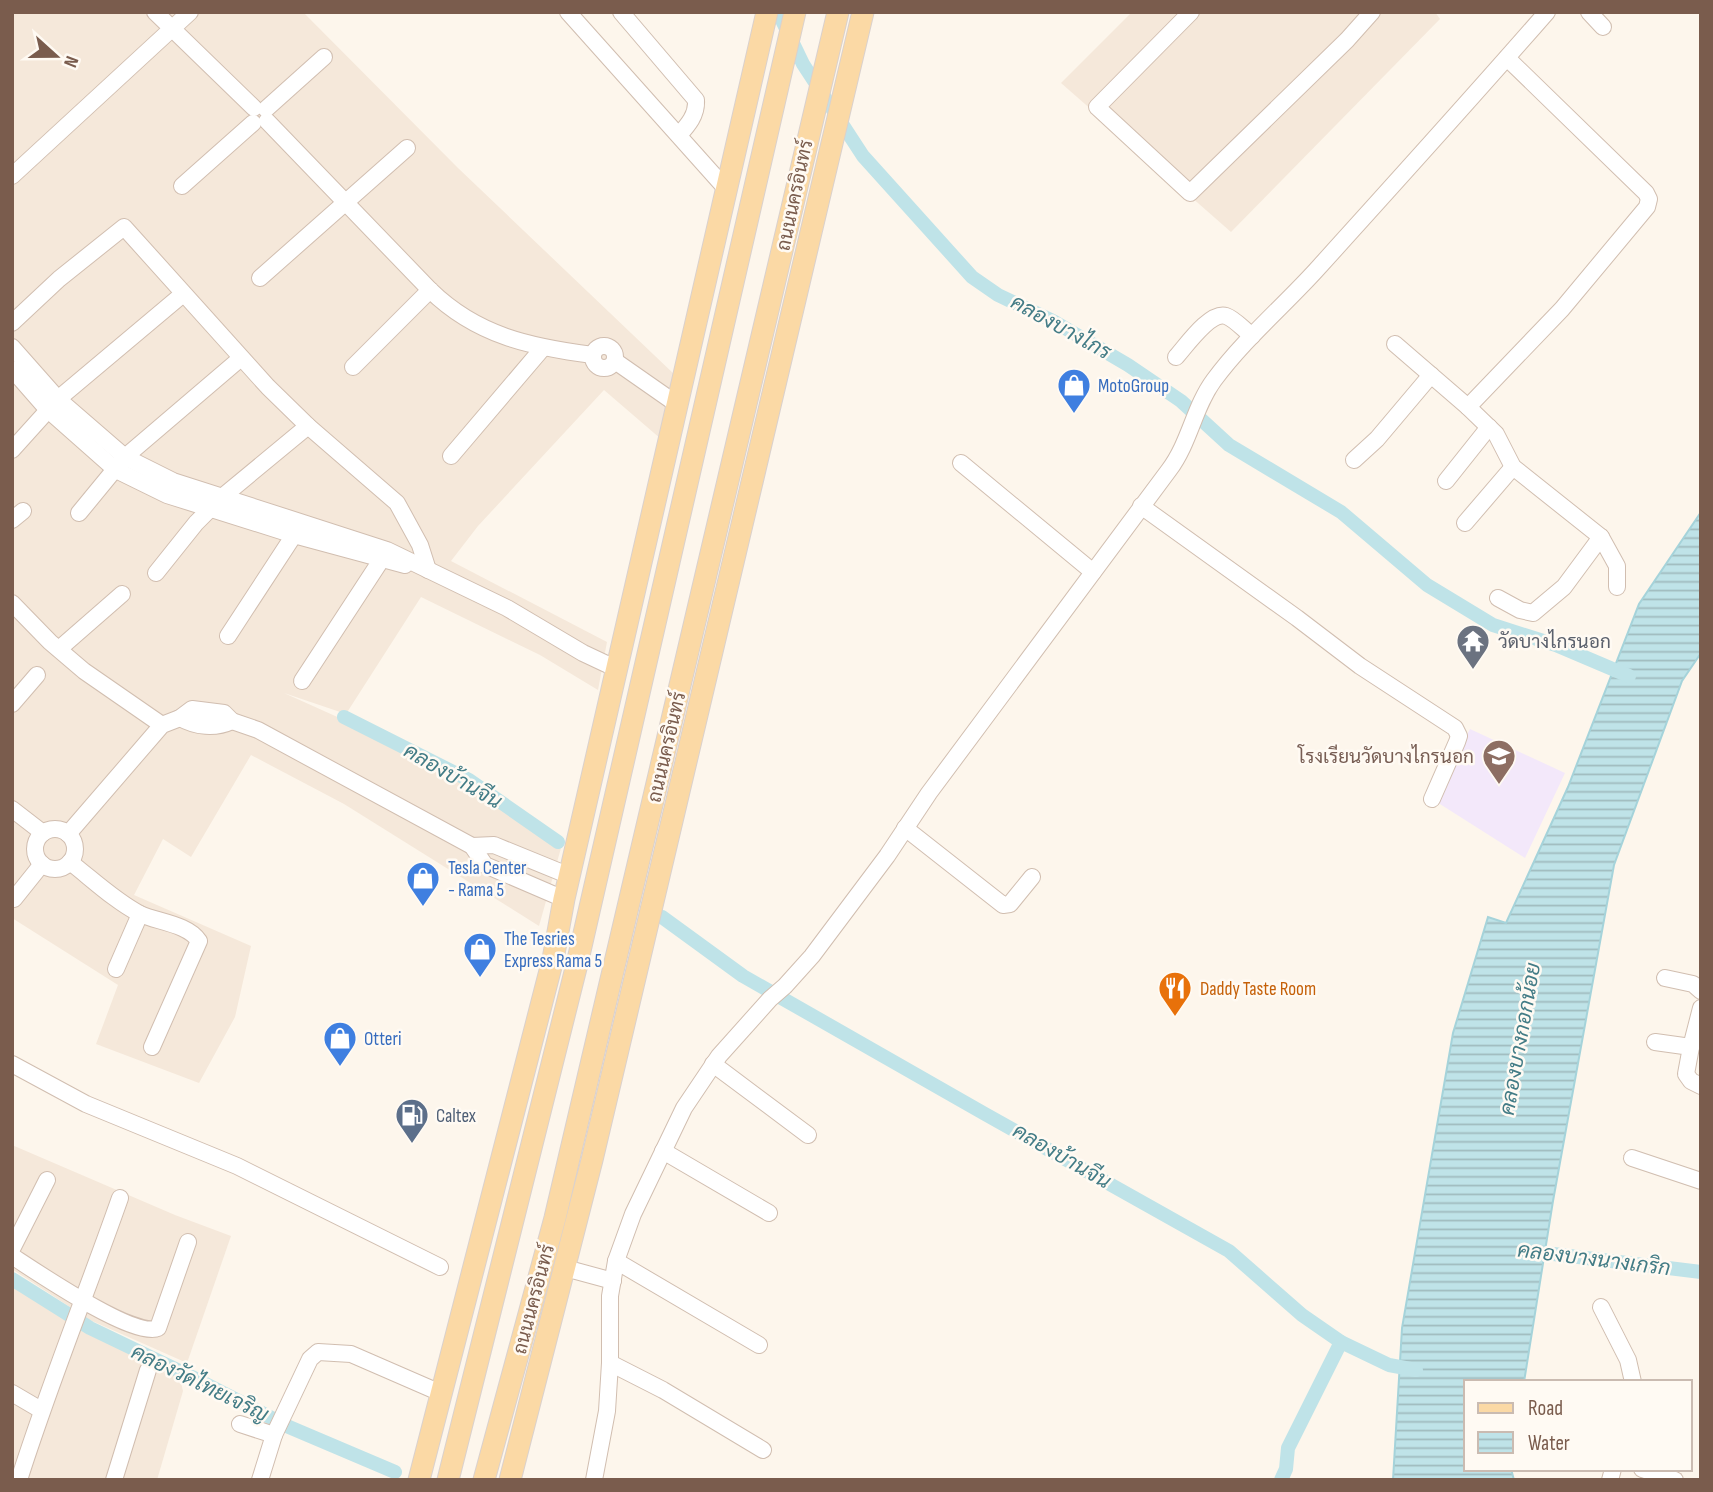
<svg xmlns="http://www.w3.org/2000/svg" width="1713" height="1492" font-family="'Sofia Sans Condensed',Sarabun,sans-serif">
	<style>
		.residential { fill: #f5e8da }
		.education { fill: #f3e8fa }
		.water { fill: url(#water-rules); stroke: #a5d3da; stroke-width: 2 }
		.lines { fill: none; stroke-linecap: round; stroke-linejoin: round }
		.canal { stroke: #bfe3e8; stroke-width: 14 }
		.minor-casing { stroke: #d1beb0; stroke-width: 18 }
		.major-casing { stroke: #dad1cd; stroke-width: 23 }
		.minor { stroke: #fff; stroke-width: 16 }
		.major { stroke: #fbd9a5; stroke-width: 21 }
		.labels { text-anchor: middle; stroke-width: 5; stroke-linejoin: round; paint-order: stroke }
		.street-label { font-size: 19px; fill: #7a5c4d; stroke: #fffaf3 }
		.shop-label { font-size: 19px; fill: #366cbe; stroke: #fffaf3; text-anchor: start }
		.worship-label { font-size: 19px; fill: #5b616d; stroke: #fffaf3; text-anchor: start }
		.education-label { font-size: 19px; fill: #785e54; stroke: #fffaf3; text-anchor: end }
		.food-label { font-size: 19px; fill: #c56008; stroke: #fffaf3; text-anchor: start }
		.service-label { font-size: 19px; fill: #4e5e75; stroke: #fffaf3; text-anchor: start }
		.water-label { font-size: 21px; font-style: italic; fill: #437c86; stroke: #fffaf3 }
	</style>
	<defs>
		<pattern id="water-rules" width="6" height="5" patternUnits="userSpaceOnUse" patternTransform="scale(1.75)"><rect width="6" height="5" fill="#bfe3e8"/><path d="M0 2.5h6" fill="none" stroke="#a0bbbe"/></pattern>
	</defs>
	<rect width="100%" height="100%" fill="#fdf6ec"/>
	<g class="residential">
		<polygon points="12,12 303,12 458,168 675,375 661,439 604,390 478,526 451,561 607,642 598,690 540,655 421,597 346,714 284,693 353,724 474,785 561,848 539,926 344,804 251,755 191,857 163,839 134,895 251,946 235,1017 199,1083 96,1044 118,985 12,918"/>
		<polygon points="1132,12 1435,12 1440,19 1231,232 1061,83"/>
		<polygon points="12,1145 175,1215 231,1236 187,1363 90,1320 83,1330 179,1374 183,1391 157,1480 12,1480 12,1286 65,1317 70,1307 12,1269"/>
	</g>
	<polygon class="education" points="1470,729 1565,773 1525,858 1432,799"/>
	<polygon class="water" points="1701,512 1701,653 1682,681 1614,865 1553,1201 1524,1382 1466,1382 1466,1469 1511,1469 1514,1480 1393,1480 1402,1328 1453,1033 1488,917 1506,923 1568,787 1639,604"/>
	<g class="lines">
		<g class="canal">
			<polyline points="778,12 803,64 863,156 972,277 998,295 1053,321 1128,365 1181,401 1229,445 1341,512 1427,585 1493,625 1556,645 1629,676"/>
			<polyline points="344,717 469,780 558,842"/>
			<polyline points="662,917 743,976 985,1114 1229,1251 1302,1315 1341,1342 1389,1365 1416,1370"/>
			<polyline points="1529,1251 1701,1272"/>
			<polyline points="12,1279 90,1328 192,1377 289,1427 395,1472"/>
			<polyline points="1281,1480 1286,1469 1288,1448 1341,1342"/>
		</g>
		<defs>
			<g id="minor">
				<polyline points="155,12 254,108"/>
				<polyline points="568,12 728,191"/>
				<path d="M621,12L696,100C697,115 688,125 679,135"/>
				<polyline points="1191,12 1097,107 1190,193 1347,40 1372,12"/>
				<polyline points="1589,12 1603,27"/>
				<polyline points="266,109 324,57"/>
				<path d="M267,121L430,290C477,336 531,347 593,355"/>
				<polyline points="12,176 190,12"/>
				<polyline points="182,186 253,123"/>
				<polyline points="260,278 407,148"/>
				<polyline points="12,323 59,279 124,227 268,387 308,426 397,503 420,545 428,570"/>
				<polyline points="1395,344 1468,407"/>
				<circle cx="604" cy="357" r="11"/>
				<polyline points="12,347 58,399 125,457 173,481 387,550 507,608 583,653 617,669"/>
				<path d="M1176,357C1186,346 1210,311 1226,316C1235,319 1244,330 1252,336"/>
				<polyline points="615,361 678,405"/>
				<polyline points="353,367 430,290"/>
				<polyline points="12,369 47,409 116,470 167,495 294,535 405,565"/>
				<polyline points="12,450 58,399 183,294"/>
				<polyline points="451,456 542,349"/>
				<polyline points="1354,460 1377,439 1431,375"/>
				<polyline points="961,463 1093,572"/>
				<polyline points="1446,481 1489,427"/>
				<polyline points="1141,506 1297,618 1360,666 1455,728 1459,736 1457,742 1432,799"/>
				<polyline points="79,513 125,457 241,358"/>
				<polyline points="12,520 23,511"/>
				<polyline points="1465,523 1513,467"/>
				<polyline points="1601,537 1617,566 1617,587"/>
				<polyline points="156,573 196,523 221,498 308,426"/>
				<polyline points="1498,598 1520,610 1533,613 1564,587 1601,537 1513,467 1496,434 1468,407 1562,309 1647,207 1649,199 1646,193 1507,58"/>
				<polyline points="12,603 50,642 84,671 162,725"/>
				<polyline points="228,636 294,535 297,526"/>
				<polyline points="59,649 122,594"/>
				<polyline points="302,681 387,551"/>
				<polyline points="12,704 37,675"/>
				<path d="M180,718C196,727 215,729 232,721"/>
				<polyline points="12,809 43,833"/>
				<polyline points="905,828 1003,905 1010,904 1032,877"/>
				<circle cx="55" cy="849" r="20"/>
				<polyline points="68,834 162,725 180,718 192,709 224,713 232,721 258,730 472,846 485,865 564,899"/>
				<polyline points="472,846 494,845 570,876"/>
				<path d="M70,862C92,879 115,901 140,914C158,922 188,924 199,941L152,1047"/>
				<polyline points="14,899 42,864"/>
				<polyline points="116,969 140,914"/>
				<polyline points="1665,978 1693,984 1701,991"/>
				<polyline points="1655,1042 1691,1047 1686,1074 1691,1081 1701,1086"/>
				<polyline points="1691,1047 1701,1008"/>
				<polyline points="12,1064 86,1104 237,1166 440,1267"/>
				<polyline points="713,1064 808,1135"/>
				<polyline points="663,1151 769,1213"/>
				<polyline points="1632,1158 1701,1181"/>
				<polyline points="12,1249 47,1180"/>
				<path d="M12,1256C35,1271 135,1339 158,1328L188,1242"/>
				<polyline points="616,1261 759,1345"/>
				<polyline points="565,1268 613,1281"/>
				<polyline points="1601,1307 1628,1360 1633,1382"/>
				<polyline points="610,1363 663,1390 763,1450"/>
				<polyline points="12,1393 41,1410"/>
				<polyline points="240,1424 274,1435 260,1480"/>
				<polyline points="274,1435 310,1359 318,1352 351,1354 443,1394"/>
				<polyline points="1642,1469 1675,1480"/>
				<path d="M19,1480C49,1385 87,1292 120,1198"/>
				<polyline points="114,1480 148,1370"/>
				<path d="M594,1480L607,1411L610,1363V1296L616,1261L633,1214L684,1108L719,1056L770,999L785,986L812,956L887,856L929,793L1169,470C1190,442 1194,407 1214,380C1245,338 1285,305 1319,267C1396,182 1472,98 1547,12"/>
				<polyline points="1610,1480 1613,1469"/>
			</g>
			<g id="major">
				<polyline points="419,1480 553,959 564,899 767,12"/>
				<polyline points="448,1480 577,964 795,12"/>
				<polyline points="484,1480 555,1218 838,12"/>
				<polyline points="510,1480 592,1160 863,12"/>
			</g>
		</defs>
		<use href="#minor" class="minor-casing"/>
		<use href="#major" class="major-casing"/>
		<use href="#minor" class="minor"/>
		<use href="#major" class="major"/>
	</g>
	<defs>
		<symbol id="shop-pin" viewBox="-11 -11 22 30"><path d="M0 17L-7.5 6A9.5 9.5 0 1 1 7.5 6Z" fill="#3f7fe0" stroke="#fffaf3"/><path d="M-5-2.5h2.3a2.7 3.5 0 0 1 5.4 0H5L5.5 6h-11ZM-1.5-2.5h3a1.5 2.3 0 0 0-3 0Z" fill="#fff"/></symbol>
		<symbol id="temple-pin" viewBox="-11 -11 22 30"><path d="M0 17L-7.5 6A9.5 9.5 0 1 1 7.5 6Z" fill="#6b7280" stroke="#fffaf3"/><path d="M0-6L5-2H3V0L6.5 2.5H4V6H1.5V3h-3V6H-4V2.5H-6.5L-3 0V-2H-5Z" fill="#fff"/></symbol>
		<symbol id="school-pin" viewBox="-11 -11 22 30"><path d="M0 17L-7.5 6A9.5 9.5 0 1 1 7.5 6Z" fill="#8d6e63" stroke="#fffaf3"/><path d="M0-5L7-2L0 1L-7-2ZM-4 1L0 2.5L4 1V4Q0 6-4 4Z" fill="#fff"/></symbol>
		<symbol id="restaurant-pin" viewBox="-11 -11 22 30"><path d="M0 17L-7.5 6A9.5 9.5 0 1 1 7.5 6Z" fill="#e8710a" stroke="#fffaf3"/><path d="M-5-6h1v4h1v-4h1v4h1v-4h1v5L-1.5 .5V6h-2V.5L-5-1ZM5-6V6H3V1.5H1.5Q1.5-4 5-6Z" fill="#fff"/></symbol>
		<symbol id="fuel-pin" viewBox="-11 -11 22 30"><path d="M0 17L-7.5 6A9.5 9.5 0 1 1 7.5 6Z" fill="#5c6f8a" stroke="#fffaf3"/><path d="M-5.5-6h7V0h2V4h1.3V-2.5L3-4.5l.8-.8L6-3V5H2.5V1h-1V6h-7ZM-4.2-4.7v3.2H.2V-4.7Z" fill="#fff"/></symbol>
	</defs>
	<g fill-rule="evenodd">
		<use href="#shop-pin" x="1055" y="366" width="38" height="52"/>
		<use href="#temple-pin" x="1454" y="622" width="38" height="52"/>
		<use href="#school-pin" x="1480" y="737" width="38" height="52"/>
		<use href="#shop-pin" x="404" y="859" width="38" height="52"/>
		<use href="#shop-pin" x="461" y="930" width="38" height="52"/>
		<use href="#restaurant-pin" x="1156" y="969" width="38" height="52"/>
		<use href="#shop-pin" x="321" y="1019" width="38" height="52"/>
		<use href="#fuel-pin" x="393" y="1096" width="38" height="52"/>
	</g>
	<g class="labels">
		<g class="street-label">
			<text transform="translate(794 195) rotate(-78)" y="7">ถนนนครอินทร์</text>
			<text transform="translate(666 747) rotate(-77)" y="7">ถนนนครอินทร์</text>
			<text transform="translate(533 1299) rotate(-75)" y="7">ถนนนครอินทร์</text>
		</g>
		<g class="shop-label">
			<text x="1098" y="392">MotoGroup</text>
			<text x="448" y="874">Tesla Center<tspan x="448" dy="22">- Rama 5</tspan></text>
			<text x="504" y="945">The Tesries<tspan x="504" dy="22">Express Rama 5</tspan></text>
			<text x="364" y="1045">Otteri</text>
		</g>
		<g class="worship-label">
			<text x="1498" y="648">วัดบางไกรนอก</text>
		</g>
		<g class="education-label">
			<text x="1474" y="763">โรงเรียนวัดบางไกรนอก</text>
		</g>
		<g class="food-label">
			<text x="1200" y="995">Daddy Taste Room</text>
		</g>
		<g class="service-label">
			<text x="436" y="1122">Caltex</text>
		</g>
		<g class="water-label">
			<text transform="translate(1061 327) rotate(29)" y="7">คลองบางไกร</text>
			<text transform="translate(453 776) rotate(30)" y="7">คลองบ้านจีน</text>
			<text transform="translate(1520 1039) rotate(-80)" y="7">คลองบางกอกน้อย</text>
			<text transform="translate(1062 1156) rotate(30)" y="7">คลองบ้านจีน</text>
			<text transform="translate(1594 1259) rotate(7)" y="7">คลองบางนางเกริก</text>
			<text transform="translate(200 1383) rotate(26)" y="7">คลองวัดไทยเจริญ</text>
		</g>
	</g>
	<rect width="1713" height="1492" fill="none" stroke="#7a5c4d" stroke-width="28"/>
	<rect x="1464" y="1380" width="228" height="91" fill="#fffaf3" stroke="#cabbb1" stroke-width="2"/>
	<rect x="1478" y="1403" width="35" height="10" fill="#fbd9a5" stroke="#cabbb1" stroke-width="2"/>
	<text x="1528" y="1415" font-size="21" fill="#7a5c4d">Road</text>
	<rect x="1478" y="1432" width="35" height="21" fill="url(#water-rules)" stroke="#cabbb1" stroke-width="2"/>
	<text x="1528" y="1450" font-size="21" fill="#7a5c4d">Water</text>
	<g transform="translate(56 56) rotate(111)" stroke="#fffaf3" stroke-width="5" paint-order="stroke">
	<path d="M0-5L12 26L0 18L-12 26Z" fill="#7a5c4d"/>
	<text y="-10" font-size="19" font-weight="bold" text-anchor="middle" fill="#7a5c4d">N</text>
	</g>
</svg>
